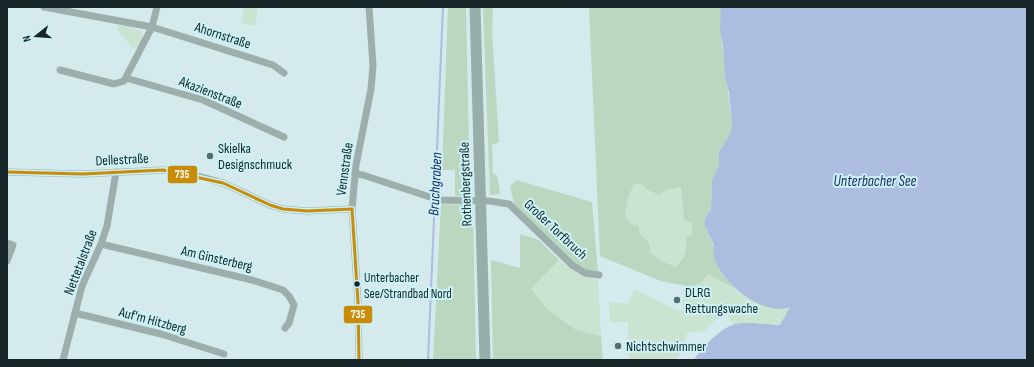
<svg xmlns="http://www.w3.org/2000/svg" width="1034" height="367" font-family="'Sofia Sans Condensed',sans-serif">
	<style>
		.green { fill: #cbe3d1 }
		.forest { fill: #bbd7bf; fill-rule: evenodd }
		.water { fill: #adbddf }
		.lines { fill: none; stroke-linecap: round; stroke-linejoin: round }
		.stream { stroke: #adbddf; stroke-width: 2 }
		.street { stroke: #9dafac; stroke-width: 7 }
		.secondary { stroke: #98aeab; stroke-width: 11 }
		.bus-1-casing { stroke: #caf2f7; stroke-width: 6 }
		.bus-1 { stroke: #ca8c08; stroke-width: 3 }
		.poi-dot { fill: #586a6c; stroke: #caf2f7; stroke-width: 1.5 }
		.bus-dot { fill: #162527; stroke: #caf2f7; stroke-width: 1.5 }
		.labels { text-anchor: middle; stroke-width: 4; stroke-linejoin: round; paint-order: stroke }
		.bus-label { font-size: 13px; fill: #162527; stroke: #caf2f7; text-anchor: start }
		.street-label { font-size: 14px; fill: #162527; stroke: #caf2f7 }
		.poi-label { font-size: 14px; fill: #162527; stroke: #caf2f7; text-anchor: start }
		.water-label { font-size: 15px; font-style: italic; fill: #1e2861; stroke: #caf2f7 }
		.line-badge { stroke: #caf2f7; stroke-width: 1.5 }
		.badge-label { font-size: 11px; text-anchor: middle; font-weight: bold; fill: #fff }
	</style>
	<rect width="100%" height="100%" fill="#d4eaec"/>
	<g class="green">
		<polygon points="246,7 258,7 255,26 241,23 244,9"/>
		<polygon points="118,23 141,31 143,38 139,47 132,48 117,29"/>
		<path d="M634,184H641L648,190H666L681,187L684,220L692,223V234L686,238C687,250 686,258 677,267L664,262L650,253L651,247L641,236L640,230L630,224L625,216L628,198Z"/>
		<path d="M559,260C572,270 582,276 598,279L601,336L576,330L546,308L531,289Z"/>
		<polygon points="708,274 735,289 746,297 784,309 790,307 782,323 780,325 734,325 727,315 715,320 704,331 687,333 682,351 676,360 629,360 628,322 610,322 609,304 611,302 627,304 635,289 676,310 683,310 683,291 702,282"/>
	</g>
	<g class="forest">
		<polygon points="448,7 466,7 470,196 455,196 455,170 442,170"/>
		<polygon points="483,7 493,7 492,33 499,142 492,145 493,174 497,175 500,194 490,195"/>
		<path d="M589,7H721V36L732,125L730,134L719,152V165L712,180L711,210L706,216V229L712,241L715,260L721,273L735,289L708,274L702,282L691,287L661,281L600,256ZM634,184H641L648,190L659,195L666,190L681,187L684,220L692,223V234L686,237C687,250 686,258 676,267L664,262L650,253C651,244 648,242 642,236C640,234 639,228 637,225L630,224L625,216L628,198Z"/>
		<polygon points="516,180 592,202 598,272 586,271 573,263 540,232 514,204 510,186"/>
		<polygon points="441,204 469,205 473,210 476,360 433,360"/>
		<polygon points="520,234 539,240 559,260 531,289 546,308 576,330 601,336 603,360 493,360 491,260 520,268"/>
	</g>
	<path class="water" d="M721,7H1027V360H694C701,348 723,326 736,324C749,321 766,325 780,325L790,307C787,308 784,309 781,309C755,309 725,284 715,261C713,255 714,249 713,243C708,228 698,225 711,210L712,180L719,165V152L730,134L732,125L729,92L725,78L723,46L720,30Z"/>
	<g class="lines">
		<polyline class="stream" points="428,360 443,7"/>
		<g class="street">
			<polyline points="44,7 152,27 273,65 284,73"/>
			<polyline points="60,70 114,84 124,81 152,27 157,7"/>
			<polyline points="126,78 203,100 284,137"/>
			<polyline points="7,172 83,174 163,170 197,176 223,183 270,205 283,209 307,211 352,209"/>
			<polyline points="355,174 363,175 439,200 489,201 509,204 572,265 585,273 599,275"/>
			<polyline points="7,243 13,245 7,261"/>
			<polyline points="101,244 252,280 283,290 289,296 294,305 289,323 285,328"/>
			<polyline points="75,313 161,334 224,354"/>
			<polyline points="63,360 82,286 101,244 107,226 116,172"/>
			<polyline points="359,360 358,302 352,209 356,165 371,89 373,66 369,7"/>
		</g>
		<polyline class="secondary" points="475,7 485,360"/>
		<defs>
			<g id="bus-1">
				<polyline points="7,172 83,174 163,170 223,183 270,205 283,209 307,211 352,209"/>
				<polyline points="352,209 358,302 359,360"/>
			</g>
		</defs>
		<use href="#bus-1" class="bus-1-casing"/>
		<use href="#bus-1" class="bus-1"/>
	</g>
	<g class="poi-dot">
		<circle cx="210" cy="156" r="4"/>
		<circle cx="677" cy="300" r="4"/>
		<circle cx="618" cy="346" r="4"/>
	</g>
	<circle class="bus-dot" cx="357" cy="284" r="3.5"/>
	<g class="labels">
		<g class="bus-label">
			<text x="364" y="282">Unterbacher<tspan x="364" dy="16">See/Strandbad Nord</tspan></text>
		</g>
		<g class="street-label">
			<text transform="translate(223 35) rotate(18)" y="5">Ahornstraße</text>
			<text transform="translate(211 92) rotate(21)" y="5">Akazienstraße</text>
			<text transform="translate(122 159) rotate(-3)" y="5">Dellestraße</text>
			<text transform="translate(344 169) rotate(-82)" y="5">Vennstraße</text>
			<text transform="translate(465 184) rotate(-92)" y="5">Rothenbergstraße</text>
			<text transform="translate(556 229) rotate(43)" y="5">Großer Torfbruch</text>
			<text transform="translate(217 258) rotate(13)" y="5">Am Ginsterberg</text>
			<text transform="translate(80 262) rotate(-69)" y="5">Nettetalstraße</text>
			<text transform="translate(153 320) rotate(15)" y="5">Auf'm Hitzberg</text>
		</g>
		<g class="poi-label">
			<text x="218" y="153">Skielka<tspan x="218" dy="16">Designschmuck</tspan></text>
			<text x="685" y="297">DLRG<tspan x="685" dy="16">Rettungswache</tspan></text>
			<text x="626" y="351">Nichtschwimmer</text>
		</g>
		<g class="water-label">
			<text x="875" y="186">Unterbacher See</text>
			<text transform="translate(435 184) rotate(-87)" y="5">Bruchgraben</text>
		</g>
	</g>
	<g class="line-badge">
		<rect x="167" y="165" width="31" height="19" rx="4" fill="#ca8c08"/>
		<rect x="343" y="305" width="30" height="19" rx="4" fill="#ca8c08"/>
	</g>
	<g class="badge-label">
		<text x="182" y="178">735</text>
		<text x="358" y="318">735</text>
	</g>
	<rect width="1034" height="367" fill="none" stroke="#162527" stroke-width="16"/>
	<g transform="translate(36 36) rotate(253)" stroke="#caf2f7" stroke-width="3" paint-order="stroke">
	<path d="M0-3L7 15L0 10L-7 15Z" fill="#162527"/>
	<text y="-6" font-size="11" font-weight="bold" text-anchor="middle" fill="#162527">N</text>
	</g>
</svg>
